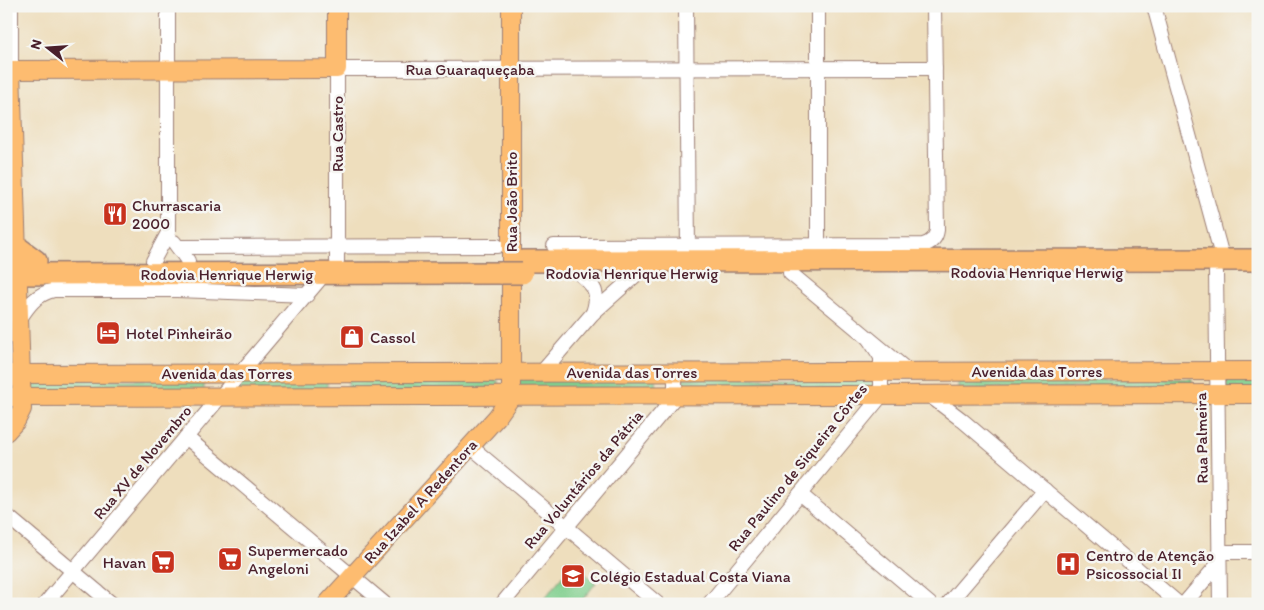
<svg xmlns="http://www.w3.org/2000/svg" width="1264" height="610" font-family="Itim,sans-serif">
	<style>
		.green { fill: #81cf8e; stroke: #66775c }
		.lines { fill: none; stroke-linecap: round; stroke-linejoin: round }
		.minor-casing { stroke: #9c7e74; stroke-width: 16 }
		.major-casing { stroke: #9c7e74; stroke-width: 20 }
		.highway-casing { stroke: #9c7e74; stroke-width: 24 }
		.minor { stroke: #fff; stroke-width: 14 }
		.major { stroke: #fdbc70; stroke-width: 18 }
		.highway { stroke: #fdbc70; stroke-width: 21 }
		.highway-bridge-casing { stroke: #9c7e74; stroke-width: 24; stroke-linecap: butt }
		.highway-bridge { stroke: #fdbc70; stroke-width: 21 }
		.labels { text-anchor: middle; stroke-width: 5; stroke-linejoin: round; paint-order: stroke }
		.street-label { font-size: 16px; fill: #4a1f2b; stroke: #f6f6f2 }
		.poi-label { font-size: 16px; fill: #4a1f2b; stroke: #f6f6f2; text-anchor: start }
	</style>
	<rect width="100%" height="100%" fill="#f6f6f2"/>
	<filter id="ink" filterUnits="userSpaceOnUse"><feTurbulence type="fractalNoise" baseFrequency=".02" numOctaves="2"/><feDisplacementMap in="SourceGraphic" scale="10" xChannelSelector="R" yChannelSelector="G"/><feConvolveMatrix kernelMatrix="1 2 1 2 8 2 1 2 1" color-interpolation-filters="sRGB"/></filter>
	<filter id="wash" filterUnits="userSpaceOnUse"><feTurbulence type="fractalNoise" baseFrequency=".0096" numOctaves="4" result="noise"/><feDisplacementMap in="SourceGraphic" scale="20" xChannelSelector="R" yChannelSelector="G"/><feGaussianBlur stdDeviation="1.12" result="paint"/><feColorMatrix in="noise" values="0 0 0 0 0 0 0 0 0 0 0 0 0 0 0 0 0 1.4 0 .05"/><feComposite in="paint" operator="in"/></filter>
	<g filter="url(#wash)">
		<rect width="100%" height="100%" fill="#eedebd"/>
		<g class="green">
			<polygon points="1258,375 1258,391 1226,391 1226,376"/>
			<polygon points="656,377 657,392 514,392 516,378"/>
			<polygon points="683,378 876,378 875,389 683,393"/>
			<polygon points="958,378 1192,379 1192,386 958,390"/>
			<polygon points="204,379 204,392 33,392 33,380"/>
			<polygon points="348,379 498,380 498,394 348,394"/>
			<polygon points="245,380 327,380 327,394 234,394"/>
			<polygon points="573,563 596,583 579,604 540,604"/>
		</g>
	</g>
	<g filter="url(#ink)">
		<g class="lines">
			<defs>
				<g id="minor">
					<polyline points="686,6 688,254"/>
					<polyline points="818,6 818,254"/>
					<polyline points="1154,6 1223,260"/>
					<polyline points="6,70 11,70 11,6"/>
					<polyline points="174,242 188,261"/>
					<path d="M554,246L923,245C931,243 936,238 937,230L934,6"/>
					<polyline points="178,247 497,246"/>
					<polyline points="153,261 168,233 168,6"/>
					<polyline points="337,261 337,69 935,68"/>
					<polyline points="1216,272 1220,604"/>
					<path d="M579,273C595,287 600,292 593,313"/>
					<polyline points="790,273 908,371"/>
					<path d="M6,304L19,320C28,306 36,294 54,290H177L307,295"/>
					<polyline points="542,372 593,313 638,273"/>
					<polyline points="929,395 962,420 1179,604"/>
					<polyline points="186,437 385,604"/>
					<polyline points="470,446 658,604"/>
					<polyline points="800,494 930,604"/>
					<polyline points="6,515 112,604"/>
					<polyline points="1219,552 1258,552"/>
					<polyline points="45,604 325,273"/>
					<polyline points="502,604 675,397 675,372"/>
					<polyline points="709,604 881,396 881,357 869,339"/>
					<polyline points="948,604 1045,490"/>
					<polyline points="1184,604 1219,563"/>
				</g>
				<g id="major">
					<polyline points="6,374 1258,371"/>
					<polyline points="6,397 1258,394"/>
					<polyline points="6,432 16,421 22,409 11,70 337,69 337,6"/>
					<polyline points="327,604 497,417 511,397 511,6"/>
				</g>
				<g id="highway">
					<polyline points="17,247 36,261"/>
					<polyline points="522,261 1258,260"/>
					<polyline points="6,274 502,273"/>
				</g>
			</defs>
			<use href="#minor" class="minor-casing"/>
			<use href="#major" class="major-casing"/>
			<use href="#highway" class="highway-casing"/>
			<use href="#minor" class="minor"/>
			<use href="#major" class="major"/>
			<use href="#highway" class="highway"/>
			<defs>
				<polyline id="highway-bridge" points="502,273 522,273"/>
			</defs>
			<use href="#highway-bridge" class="highway-bridge-casing"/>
			<use href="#highway-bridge" class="highway-bridge"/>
		</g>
	</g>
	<defs>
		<symbol id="restaurant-square" viewBox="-11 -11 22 22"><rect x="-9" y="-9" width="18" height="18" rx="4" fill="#c8321e" stroke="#f6f6f2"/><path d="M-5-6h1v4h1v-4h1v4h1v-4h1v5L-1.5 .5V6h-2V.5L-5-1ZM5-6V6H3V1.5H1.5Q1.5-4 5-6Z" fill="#fff"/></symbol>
		<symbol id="hotel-square" viewBox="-11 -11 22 22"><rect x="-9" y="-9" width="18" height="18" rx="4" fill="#c8321e" stroke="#f6f6f2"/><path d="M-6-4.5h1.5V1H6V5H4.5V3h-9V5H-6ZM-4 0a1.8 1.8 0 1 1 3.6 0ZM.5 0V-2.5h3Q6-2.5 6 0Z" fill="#fff"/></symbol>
		<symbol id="shop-square" viewBox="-11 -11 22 22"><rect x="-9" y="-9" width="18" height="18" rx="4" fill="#c8321e" stroke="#f6f6f2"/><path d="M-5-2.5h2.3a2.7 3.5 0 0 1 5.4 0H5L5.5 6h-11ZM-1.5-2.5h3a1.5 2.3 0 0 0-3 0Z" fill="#fff"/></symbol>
		<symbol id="supermarket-square" viewBox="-11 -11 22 22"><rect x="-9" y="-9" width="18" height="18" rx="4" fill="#c8321e" stroke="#f6f6f2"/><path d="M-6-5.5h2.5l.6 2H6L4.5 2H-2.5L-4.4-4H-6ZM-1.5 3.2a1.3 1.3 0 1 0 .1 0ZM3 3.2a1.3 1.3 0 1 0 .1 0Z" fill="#fff"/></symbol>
		<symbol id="hospital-square" viewBox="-11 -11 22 22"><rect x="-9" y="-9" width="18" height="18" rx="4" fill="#c8321e" stroke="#f6f6f2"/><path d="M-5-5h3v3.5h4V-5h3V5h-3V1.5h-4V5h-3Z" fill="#fff"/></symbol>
		<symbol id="school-square" viewBox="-11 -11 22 22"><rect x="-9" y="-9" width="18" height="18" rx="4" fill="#c8321e" stroke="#f6f6f2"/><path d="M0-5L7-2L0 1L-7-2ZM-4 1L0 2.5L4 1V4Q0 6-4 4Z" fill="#fff"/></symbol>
	</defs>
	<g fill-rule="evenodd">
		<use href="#restaurant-square" x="101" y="200" width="28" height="28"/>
		<use href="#hotel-square" x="94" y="319" width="28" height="28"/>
		<use href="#shop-square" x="338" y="323" width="28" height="28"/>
		<use href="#supermarket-square" x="216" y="545" width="28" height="28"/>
		<use href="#supermarket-square" x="149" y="548" width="28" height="28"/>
		<use href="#hospital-square" x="1054" y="550" width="28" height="28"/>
		<use href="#school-square" x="559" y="562" width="28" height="28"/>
	</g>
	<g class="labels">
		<g class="street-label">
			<text x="470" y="75">Rua Guaraqueçaba</text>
			<text transform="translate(337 134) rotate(-90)" y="6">Rua Castro</text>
			<text transform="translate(511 202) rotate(-90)" y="6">Rua João Brito</text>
			<text x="1037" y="278">Rodovia Henrique Herwig</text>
			<text x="632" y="279">Rodovia Henrique Herwig</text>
			<text x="227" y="280">Rodovia Henrique Herwig</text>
			<text x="1037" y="377">Avenida das Torres</text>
			<text x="632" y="378">Avenida das Torres</text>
			<text x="227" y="379">Avenida das Torres</text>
			<text transform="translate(1201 438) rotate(-91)" y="6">Rua Palmeira</text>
			<text transform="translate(142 462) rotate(-50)" y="6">Rua XV de Novembro</text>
			<text transform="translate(797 467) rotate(-51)" y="6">Rua Paulino de Siqueira Côrtes</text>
			<text transform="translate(583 479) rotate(-50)" y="6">Rua Voluntários da Pátria</text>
			<text transform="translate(420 501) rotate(-48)" y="6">Rua Izabel A Redentora</text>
		</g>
		<g class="poi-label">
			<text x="132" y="211">Churrascaria<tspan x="132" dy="18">2000</tspan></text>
			<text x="126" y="339">Hotel Pinheirão</text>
			<text x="370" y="343">Cassol</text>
			<text x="248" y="556">Supermercado<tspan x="248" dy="18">Angeloni</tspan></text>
			<text x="1086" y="561">Centro de Atenção<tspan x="1086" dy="18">Psicossocial II</tspan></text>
			<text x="146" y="568" text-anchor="end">Havan</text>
			<text x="590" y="582">Colégio Estadual Costa Viana</text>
		</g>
	</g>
	<rect width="1264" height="610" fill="none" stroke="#f6f6f2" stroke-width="25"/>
	<g transform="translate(48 48) rotate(287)" stroke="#f6f6f2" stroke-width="4" paint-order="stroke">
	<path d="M0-4L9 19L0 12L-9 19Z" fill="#4a1f2b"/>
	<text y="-8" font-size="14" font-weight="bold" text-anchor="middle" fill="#4a1f2b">N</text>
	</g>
</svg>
